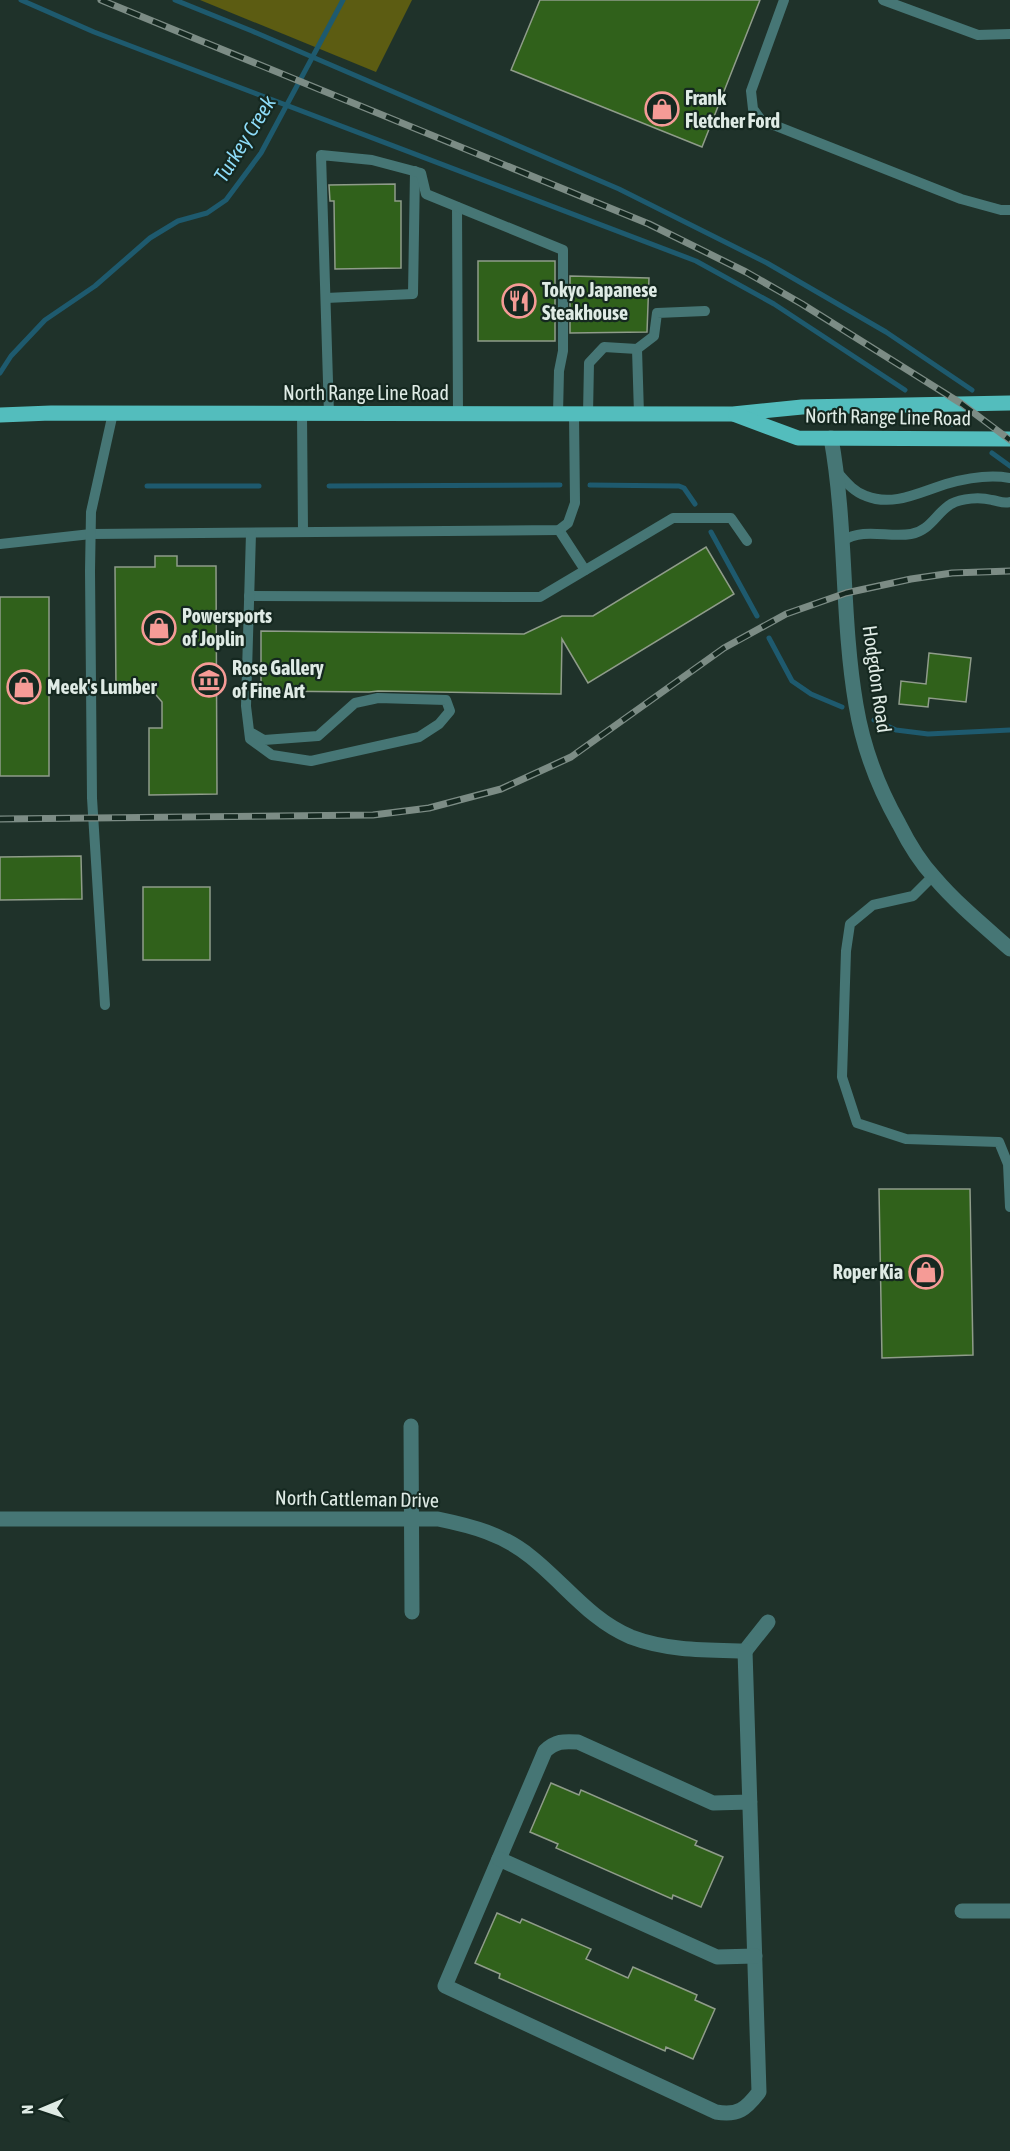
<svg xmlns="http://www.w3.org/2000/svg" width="1010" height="2151" font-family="'Asap Condensed',sans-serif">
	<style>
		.forest { fill: #5c5c12 }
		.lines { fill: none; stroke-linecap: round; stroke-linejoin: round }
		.stream { stroke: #1e5a6e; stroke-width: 5 }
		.building { fill: #30611b; stroke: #8f9c8a; stroke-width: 1.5 }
		.lane { stroke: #467675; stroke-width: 10 }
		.street { stroke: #467675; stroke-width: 15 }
		.primary { stroke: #53bdbd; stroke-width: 15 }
		.rail-casing { stroke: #7c8c85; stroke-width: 7 }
		.rail { stroke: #152820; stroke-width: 4.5; stroke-dasharray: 14; stroke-linecap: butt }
		.labels { text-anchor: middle; stroke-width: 4.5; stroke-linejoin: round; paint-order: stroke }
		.poi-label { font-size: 20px; font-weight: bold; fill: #dfebe5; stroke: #152820; text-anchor: start }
		.street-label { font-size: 20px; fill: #dfebe5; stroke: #152820 }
		.water-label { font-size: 21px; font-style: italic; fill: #8edcf9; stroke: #152820 }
	</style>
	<rect width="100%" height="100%" fill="#1f322a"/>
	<polygon class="forest" points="200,0 412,0 376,72"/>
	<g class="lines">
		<g class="stream">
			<polyline points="21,0 94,32 696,261 774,304 905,390"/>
			<polyline points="175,0 252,31 619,189 767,263 886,332 972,390"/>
			<polyline points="0,373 11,356 45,320 95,286 150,238 178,221 207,213 226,200 261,153 343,0"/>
			<polyline points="944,418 952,424"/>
			<polyline points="992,453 1010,466"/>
			<polyline points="590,485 679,486 684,488 695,504"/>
			<polyline points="147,486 259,486"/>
			<polyline points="329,486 560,485"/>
			<polyline points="711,532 757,616"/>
			<polyline points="769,638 792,681 811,694 842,707"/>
			<polyline points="874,720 896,730 928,734 1010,730"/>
		</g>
	</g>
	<g class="building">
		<polygon points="540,0 760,0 702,147 511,70"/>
		<polygon points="395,184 395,201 401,201 401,268 335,269 334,201 330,201 329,185"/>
		<rect x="478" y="261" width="77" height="80"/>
		<polygon points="570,276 649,278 647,332 570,333"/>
		<polygon points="706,547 734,594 588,683 562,639 561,694 378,691 369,692 261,691 261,631 524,634 562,616 593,616"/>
		<polygon points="155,556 177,556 177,566 216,566 217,794 149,795 149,728 162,728 162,702 151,689 116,690 115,567 155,567"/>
		<rect x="0" y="597" width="49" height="179"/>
		<polygon points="929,653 971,658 966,702 929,698 928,707 899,704 901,681 926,684"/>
		<polygon points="81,856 82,899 0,900 0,857"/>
		<rect x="143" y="887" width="67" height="73"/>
		<polygon points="879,1189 970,1189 973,1355 882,1358"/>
		<polygon points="551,1783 579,1795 581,1790 697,1841 695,1845 723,1857 701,1907 673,1895 672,1899 556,1848 558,1844 530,1832"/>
		<polygon points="497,1913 520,1923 522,1919 591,1949 586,1959 628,1978 633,1967 697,1995 695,2000 715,2009 693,2059 666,2047 665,2051 499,1978 500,1974 475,1963"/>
	</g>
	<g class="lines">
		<g class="lane">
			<polyline points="784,0 751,91 753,109 761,120 961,199 1001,210 1010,210"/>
			<polyline points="883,0 978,35 1010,34"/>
			<polyline points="457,207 458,414"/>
			<polyline points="326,298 413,294 415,171"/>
			<polyline points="637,349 654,336 657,313 705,311"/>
			<polyline points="302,414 303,532"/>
			<polyline points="329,414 321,155 372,160 421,173 426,194 563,250 563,351 559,371 558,414"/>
			<polyline points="588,414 589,363 604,347 637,349 639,414"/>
			<path d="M838,473C846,482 854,492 866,496C893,507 920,492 946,484C967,478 988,474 1010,478"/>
			<polyline points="559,530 585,570"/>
			<path d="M842,541C865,527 887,538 911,534C930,531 936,513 951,504C962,498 980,497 992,500C999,501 1003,504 1010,502"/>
			<polyline points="0,544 91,534 559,530 568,523 575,503 574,414"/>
			<polyline points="249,596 540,597 673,518 731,518 747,541"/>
			<polyline points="250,732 264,740 318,736 355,703 378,698 446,700 450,711 439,724 419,737 311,761 272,755 250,739 246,706 251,533"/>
			<polyline points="933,876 913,896 873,905 850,924 846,951 842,1077 857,1123 906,1139 999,1142 1008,1164 1010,1207"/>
			<polyline points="105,1005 92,798 90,571 91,512 113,413"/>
		</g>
		<g class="street">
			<path d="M831,438C847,526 841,617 856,705C863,747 878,787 899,824C908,842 920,862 934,877C957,904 984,926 1010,949"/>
			<polyline points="411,1426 412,1612"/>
			<path d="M0,1519H438C472,1526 503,1534 531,1557C565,1584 590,1620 631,1637C668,1651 707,1650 745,1651L768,1622"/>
			<path d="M745,1651L759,2092C746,2109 738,2116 716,2112L445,1986L545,1751C556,1741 563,1741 578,1742L713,1803L750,1802"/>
			<polyline points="499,1859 717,1957 755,1956"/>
			<polyline points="962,1911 1010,1911"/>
		</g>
		<g class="primary">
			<polyline points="0,415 51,413 733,414 802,407 1010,403"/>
			<polyline points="736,415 798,438 1010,439"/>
		</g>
		<defs>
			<g id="rail">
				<polyline points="101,0 649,224 746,272 802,304 962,404 1010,440"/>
				<polyline points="0,819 373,815 429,808 501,789 571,757 724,648 786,614 846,593 911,579 952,573 1010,571"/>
			</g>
		</defs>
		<use href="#rail" class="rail-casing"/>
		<use href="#rail" class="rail"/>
	</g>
	<defs>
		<symbol id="shop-ring" viewBox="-11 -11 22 22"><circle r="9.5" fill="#152820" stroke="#f59b96" stroke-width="1.5"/><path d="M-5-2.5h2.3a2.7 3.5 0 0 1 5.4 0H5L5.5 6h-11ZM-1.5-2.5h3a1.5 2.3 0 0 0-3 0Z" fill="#f59b96"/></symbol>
		<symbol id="restaurant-ring" viewBox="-11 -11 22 22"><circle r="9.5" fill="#152820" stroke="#f59b96" stroke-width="1.5"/><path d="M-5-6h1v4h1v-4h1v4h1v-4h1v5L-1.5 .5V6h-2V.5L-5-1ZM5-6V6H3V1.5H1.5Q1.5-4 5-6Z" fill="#f59b96"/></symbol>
		<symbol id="museum-ring" viewBox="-11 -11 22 22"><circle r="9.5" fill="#152820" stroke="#f59b96" stroke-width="1.5"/><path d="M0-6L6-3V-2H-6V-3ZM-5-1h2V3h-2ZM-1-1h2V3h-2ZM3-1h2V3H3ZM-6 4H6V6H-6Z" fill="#f59b96"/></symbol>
	</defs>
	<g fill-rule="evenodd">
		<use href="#shop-ring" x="643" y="90" width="38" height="38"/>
		<use href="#restaurant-ring" x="500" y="282" width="38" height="38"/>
		<use href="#shop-ring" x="140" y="609" width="38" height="38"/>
		<use href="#museum-ring" x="190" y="661" width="38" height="38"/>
		<use href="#shop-ring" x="5" y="668" width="38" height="38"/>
		<use href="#shop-ring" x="907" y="1253" width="38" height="38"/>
	</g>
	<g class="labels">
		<g class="poi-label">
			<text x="685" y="105">Frank<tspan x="685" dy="23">Fletcher Ford</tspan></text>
			<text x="542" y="297">Tokyo Japanese<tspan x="542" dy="23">Steakhouse</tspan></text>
			<text x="182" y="623">Powersports<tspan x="182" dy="23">of Joplin</tspan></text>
			<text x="232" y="675">Rose Gallery<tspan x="232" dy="23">of Fine Art</tspan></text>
			<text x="47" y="694">Meek's Lumber</text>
			<text x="903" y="1279" text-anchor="end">Roper Kia</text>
		</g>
		<g class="street-label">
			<text x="366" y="400">North Range Line Road</text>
			<text transform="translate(888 417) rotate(1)" y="7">North Range Line Road</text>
			<text transform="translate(877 679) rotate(82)" y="7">Hodgdon Road</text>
			<text transform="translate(357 1499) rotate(1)" y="7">North Cattleman Drive</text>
		</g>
		<g class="water-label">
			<text transform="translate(245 139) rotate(-58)" y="7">Turkey Creek</text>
		</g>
	</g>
	<g transform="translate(42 2109) rotate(268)" stroke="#152820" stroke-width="4.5" paint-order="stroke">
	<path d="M0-4.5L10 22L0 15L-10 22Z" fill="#dfebe5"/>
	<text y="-9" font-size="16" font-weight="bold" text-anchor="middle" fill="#dfebe5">N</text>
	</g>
</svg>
